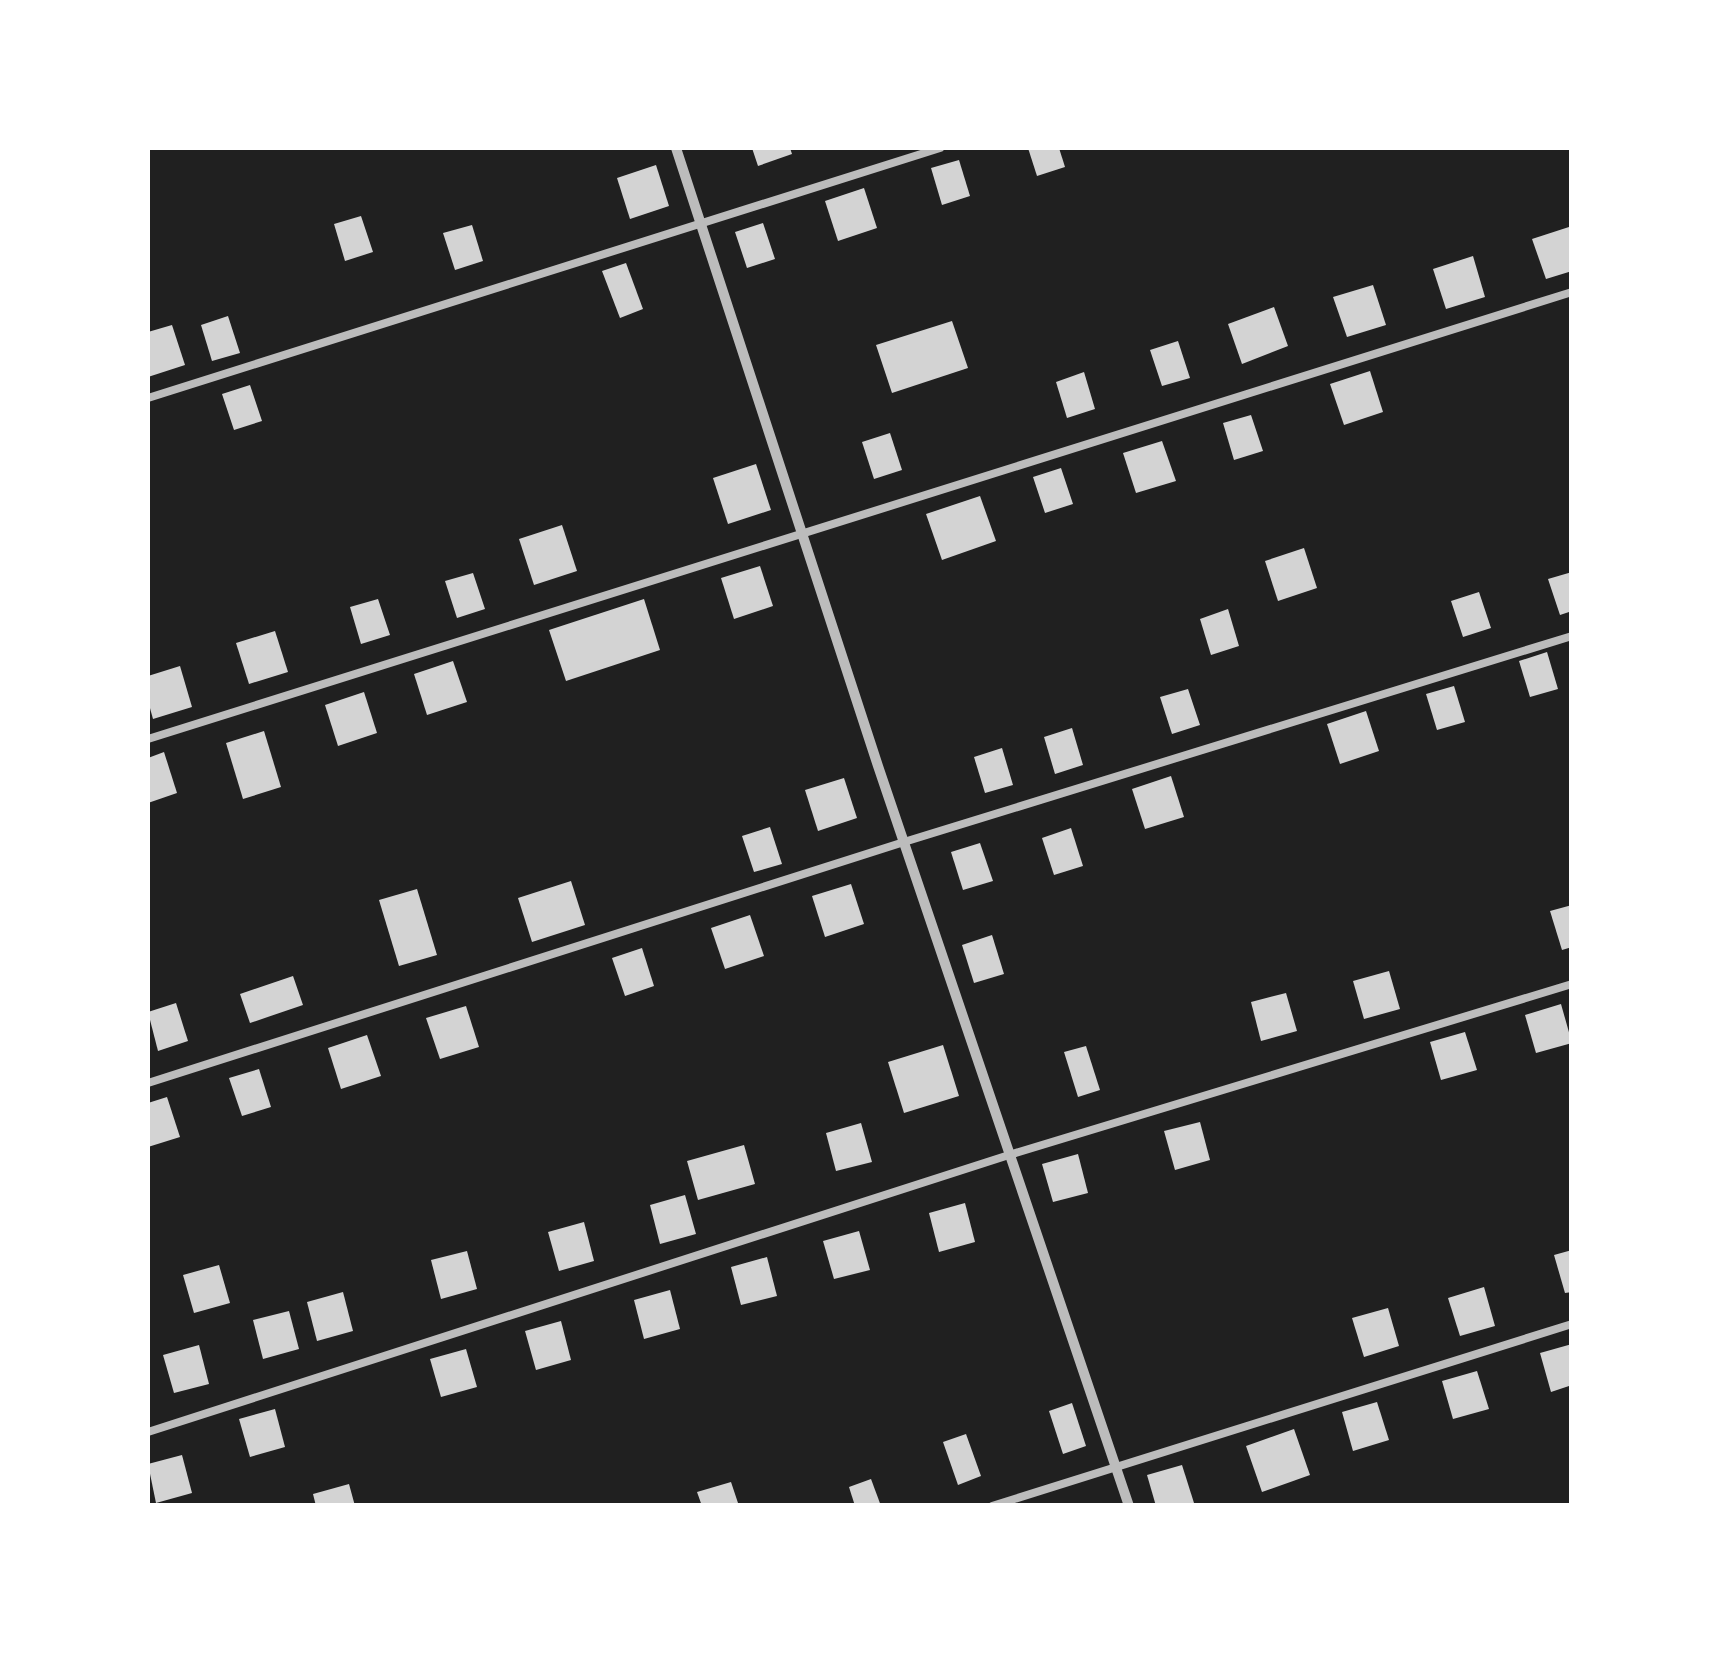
<svg xmlns="http://www.w3.org/2000/svg" width="1719" height="1653" font-family="Commissioner,sans-serif">
	<style>
		.green { fill: #202020 }
		.building { fill: #d3d3d3 }
		.lines { fill: none; stroke-linecap: round; stroke-linejoin: round }
		.service { stroke: #bcbcbc; stroke-width: 8 }
		.minor { stroke: #bcbcbc; stroke-width: 10 }
	</style>
	<rect width="100%" height="100%" fill="#111"/>
	<rect class="green" x="148" y="148" width="1423" height="1357"/>
	<g class="building">
		<polygon points="752,148 790,148 792,154 758,166"/>
		<polygon points="1028,148 1059,148 1065,167 1037,176"/>
		<polygon points="959,160 970,196 942,205 931,168"/>
		<polygon points="656,165 669,206 630,219 617,178"/>
		<polygon points="864,188 877,228 838,241 825,201"/>
		<polygon points="361,216 373,252 345,261 334,224"/>
		<polygon points="763,223 775,259 747,268 735,232"/>
		<polygon points="472,225 483,261 455,270 443,233"/>
		<polygon points="1572,226 1572,271 1546,279 1532,239"/>
		<polygon points="1473,256 1485,297 1446,309 1433,269"/>
		<polygon points="626,263 643,309 620,318 602,271"/>
		<polygon points="1373,285 1386,325 1347,337 1333,297"/>
		<polygon points="1274,307 1288,346 1242,364 1228,324"/>
		<polygon points="228,316 240,353 212,361 201,325"/>
		<polygon points="952,321 968,368 892,393 876,345"/>
		<polygon points="172,325 185,365 148,377 148,332"/>
		<polygon points="1178,341 1190,378 1162,386 1150,350"/>
		<polygon points="1370,371 1383,412 1344,425 1330,384"/>
		<polygon points="1084,372 1095,409 1067,418 1056,382"/>
		<polygon points="250,385 262,421 234,430 222,394"/>
		<polygon points="1251,415 1263,451 1234,460 1223,423"/>
		<polygon points="890,433 902,470 874,479 862,442"/>
		<polygon points="1162,441 1176,481 1136,493 1123,453"/>
		<polygon points="756,464 771,510 728,524 713,478"/>
		<polygon points="1061,468 1073,504 1045,513 1033,477"/>
		<polygon points="980,496 996,541 942,560 926,514"/>
		<polygon points="562,525 577,571 534,585 519,539"/>
		<polygon points="1304,548 1317,588 1278,601 1265,561"/>
		<polygon points="760,566 773,606 734,619 721,578"/>
		<polygon points="1572,572 1572,611 1560,615 1548,579"/>
		<polygon points="473,573 485,609 457,618 445,581"/>
		<polygon points="1479,592 1491,628 1463,637 1451,601"/>
		<polygon points="378,599 390,635 361,644 350,607"/>
		<polygon points="644,599 660,650 566,681 549,630"/>
		<polygon points="1228,609 1239,646 1211,655 1200,619"/>
		<polygon points="275,631 288,672 249,684 236,643"/>
		<polygon points="1547,652 1558,689 1530,697 1519,661"/>
		<polygon points="453,661 467,702 427,715 414,674"/>
		<polygon points="180,666 192,707 153,719 148,701 148,676"/>
		<polygon points="1454,686 1465,722 1437,730 1426,694"/>
		<polygon points="1188,689 1200,725 1172,734 1160,697"/>
		<polygon points="364,692 377,733 338,746 325,705"/>
		<polygon points="1366,711 1379,751 1340,764 1327,724"/>
		<polygon points="1072,728 1083,765 1055,774 1044,737"/>
		<polygon points="264,731 281,787 243,799 226,743"/>
		<polygon points="1002,748 1013,785 985,793 974,757"/>
		<polygon points="164,752 177,793 148,803 148,758"/>
		<polygon points="1171,776 1184,817 1145,829 1132,789"/>
		<polygon points="844,778 857,818 818,831 805,790"/>
		<polygon points="770,827 782,864 754,872 742,836"/>
		<polygon points="1071,828 1083,866 1054,875 1042,838"/>
		<polygon points="980,843 993,881 963,890 951,852"/>
		<polygon points="571,881 585,925 532,942 518,898"/>
		<polygon points="851,884 864,924 825,937 812,896"/>
		<polygon points="417,889 437,955 399,966 379,900"/>
		<polygon points="1572,905 1572,947 1562,950 1550,911"/>
		<polygon points="750,915 764,956 725,969 711,928"/>
		<polygon points="992,935 1004,974 974,983 962,945"/>
		<polygon points="642,948 654,986 625,996 612,958"/>
		<polygon points="1389,971 1400,1009 1364,1019 1353,981"/>
		<polygon points="293,976 303,1005 250,1023 240,994"/>
		<polygon points="1286,993 1297,1031 1261,1041 1251,1002"/>
		<polygon points="176,1003 188,1041 158,1051 148,1012"/>
		<polygon points="1561,1004 1572,1043 1536,1053 1525,1015"/>
		<polygon points="466,1006 479,1047 440,1059 426,1018"/>
		<polygon points="1465,1032 1477,1070 1441,1080 1430,1042"/>
		<polygon points="367,1035 381,1076 341,1089 328,1048"/>
		<polygon points="943,1045 959,1096 904,1113 888,1062"/>
		<polygon points="1086,1046 1100,1090 1078,1097 1064,1052"/>
		<polygon points="259,1069 271,1107 242,1116 229,1078"/>
		<polygon points="167,1097 180,1137 148,1147 148,1103"/>
		<polygon points="1200,1122 1210,1160 1175,1170 1164,1131"/>
		<polygon points="861,1123 872,1162 836,1171 826,1133"/>
		<polygon points="744,1145 755,1184 698,1200 687,1161"/>
		<polygon points="1078,1154 1088,1193 1053,1202 1042,1164"/>
		<polygon points="685,1195 696,1234 660,1244 650,1205"/>
		<polygon points="965,1203 975,1242 939,1252 929,1213"/>
		<polygon points="584,1222 594,1261 559,1271 548,1232"/>
		<polygon points="859,1231 870,1270 834,1279 823,1241"/>
		<polygon points="1572,1250 1572,1292 1565,1293 1554,1255"/>
		<polygon points="467,1251 477,1289 441,1299 431,1260"/>
		<polygon points="767,1257 777,1296 741,1305 731,1267"/>
		<polygon points="219,1265 230,1303 194,1313 183,1275"/>
		<polygon points="1484,1287 1495,1326 1460,1336 1448,1298"/>
		<polygon points="670,1290 680,1329 644,1339 634,1300"/>
		<polygon points="343,1292 353,1331 317,1341 307,1302"/>
		<polygon points="1388,1308 1399,1346 1364,1357 1352,1318"/>
		<polygon points="289,1311 299,1349 263,1359 253,1320"/>
		<polygon points="561,1321 571,1360 536,1370 525,1331"/>
		<polygon points="1572,1344 1572,1385 1551,1392 1540,1353"/>
		<polygon points="199,1345 209,1384 174,1393 163,1355"/>
		<polygon points="466,1349 477,1387 441,1397 430,1359"/>
		<polygon points="1477,1371 1489,1409 1453,1419 1442,1381"/>
		<polygon points="1377,1402 1389,1440 1353,1451 1342,1412"/>
		<polygon points="1072,1403 1086,1446 1063,1454 1049,1411"/>
		<polygon points="275,1409 285,1447 250,1457 239,1419"/>
		<polygon points="1294,1429 1310,1475 1262,1492 1246,1446"/>
		<polygon points="966,1434 981,1476 958,1485 943,1442"/>
		<polygon points="182,1455 192,1493 156,1503 148,1464"/>
		<polygon points="1182,1465 1194,1503 1156,1506 1147,1475"/>
		<polygon points="871,1479 881,1506 855,1506 849,1487"/>
		<polygon points="731,1482 739,1506 702,1506 697,1492"/>
		<polygon points="349,1484 355,1506 316,1506 313,1494"/>
	</g>
	<g class="lines">
		<g class="service">
			<polyline points="148,398 940,148"/>
			<polyline points="148,739 1572,292"/>
			<polyline points="148,1083 904,842 1572,636"/>
			<polyline points="148,1432 1009,1155 1572,984"/>
			<polyline points="992,1506 1572,1324"/>
		</g>
		<polyline class="minor" points="676,148 878,766 1129,1506"/>
	</g>
	<rect width="1719" height="1653" fill="none" stroke="#ffffff" stroke-width="300"/>
</svg>
